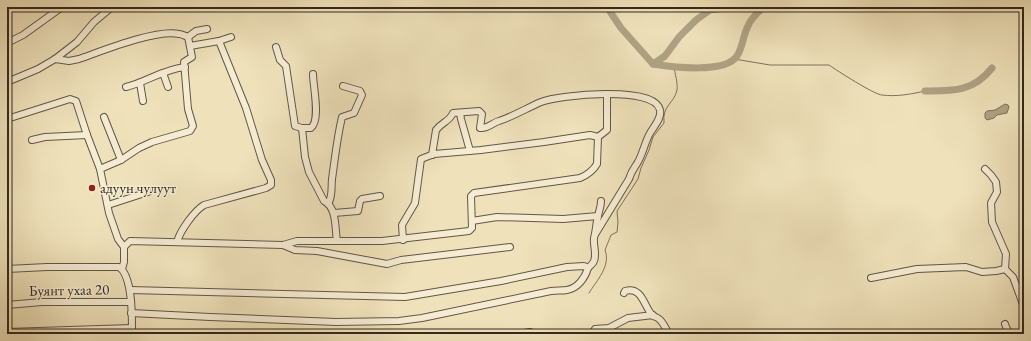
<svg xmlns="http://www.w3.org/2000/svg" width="1031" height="341" font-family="'EB Garamond',serif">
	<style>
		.water { fill: #afa385; stroke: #7d725b }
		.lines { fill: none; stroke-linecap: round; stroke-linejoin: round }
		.stream { stroke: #7d725b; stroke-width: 1 }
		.river { stroke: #afa385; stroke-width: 7 }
		.minor-casing { stroke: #625744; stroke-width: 8 }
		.minor { stroke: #f5ecd3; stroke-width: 6 }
		.poi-dot { fill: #8f2418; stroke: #f5ecd3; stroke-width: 1.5 }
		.labels { text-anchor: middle; stroke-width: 3; stroke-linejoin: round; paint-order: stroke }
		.poi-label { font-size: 15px; fill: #33291c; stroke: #f5ecd3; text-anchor: start }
		.street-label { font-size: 15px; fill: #33291c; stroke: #f5ecd3 }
	</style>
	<rect width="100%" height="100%" fill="#efe2bb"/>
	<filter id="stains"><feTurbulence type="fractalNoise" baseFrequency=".005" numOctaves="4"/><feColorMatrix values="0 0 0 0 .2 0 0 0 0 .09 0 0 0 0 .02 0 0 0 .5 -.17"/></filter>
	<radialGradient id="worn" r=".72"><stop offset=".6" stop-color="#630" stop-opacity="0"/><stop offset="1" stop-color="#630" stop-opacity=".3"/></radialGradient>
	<polygon class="water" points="1005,104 1008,105 1009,107 1007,113 997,115 994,118 987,120 985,118 985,113 987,111 995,110"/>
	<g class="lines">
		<g class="stream">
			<path d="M734,59L770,65H829C836,70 875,95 882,95C896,97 912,94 925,91"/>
			<path d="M589,293C597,280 611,266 605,250L611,235L617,232L618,222L617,211L638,179L641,168L649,150L653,137L664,123C662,105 674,104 677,90C678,83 675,74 674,67"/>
		</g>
		<g class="river">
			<polyline points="607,7 621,28 653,64 665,56 679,37 696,20 710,10 730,7"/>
			<polyline points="1005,7 1024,8"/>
			<path d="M653,64C672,67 725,74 737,56C743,47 743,35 748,26C751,19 758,12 764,7"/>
			<path d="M925,91C953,91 973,92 992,68"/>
		</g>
		<defs>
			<g id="minor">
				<polyline points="188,37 196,31 207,29"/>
				<polyline points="7,43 23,35 62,7"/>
				<polyline points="190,46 219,41 231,37"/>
				<path d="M276,47L280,60L286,66L295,126L302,128H311C321,120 313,86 313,74"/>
				<path d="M55,59L69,61L79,59C102,51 156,29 179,34C182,34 185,36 188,37"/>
				<polyline points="163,73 168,87"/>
				<polyline points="7,82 38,69 55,59 77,42 94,22 112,7"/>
				<polyline points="140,83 143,101"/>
				<path d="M126,87C146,82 164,69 185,67"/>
				<polyline points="460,113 461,119 470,151"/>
				<polyline points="104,117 121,160"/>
				<polyline points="7,119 70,99 76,101 87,135 100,169 109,213 118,239 124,247"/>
				<path d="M302,128L305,157L309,172L324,201C337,207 335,229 337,241"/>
				<polyline points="32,140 45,137 87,135"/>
				<path d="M432,155L436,130C442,122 449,122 453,113L479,111L482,114L480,128C488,129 492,123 499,121C514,116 527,108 541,102C559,95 655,85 660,110C662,119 653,127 649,135C645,143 643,152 639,160C635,168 632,169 629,179L596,233"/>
				<polyline points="100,169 121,160 139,148 152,142 190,131 193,126 188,109 184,62 192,57 188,37"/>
				<polyline points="985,169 991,175 996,182 997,192 991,203 992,222 1006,254 1005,269 1013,277 1024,307"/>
				<path d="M328,204C333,196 331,188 332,179C335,158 337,138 342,117L354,113L362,95L360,91L343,86"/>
				<polyline points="108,205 148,192"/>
				<polyline points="334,213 358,211 360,201 362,199 380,196"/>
				<polyline points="472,221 497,217 563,219 598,216"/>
				<polyline points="403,240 402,225 415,203 421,159 434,154 481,150 544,142 590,135 598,137"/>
				<path d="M177,242C180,231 194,211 204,205L266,188L271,185V180L262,160L246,108L219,41"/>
				<polyline points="283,245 295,250 317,251 387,264 401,260 510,247"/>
				<path d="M588,268C591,265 593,264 594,261C597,254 593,245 594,238C596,231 596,224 598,216C599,211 601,207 601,201"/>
				<path d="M7,269L47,267H119C133,276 132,318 132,334"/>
				<path d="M122,269L124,262V247L130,241L283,245L297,241H382L469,231L472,228L471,196L474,193L580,178C587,175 593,171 597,164L598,137L607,130V94"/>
				<polyline points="871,278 917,269 966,267 982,272 996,271 1005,269"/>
				<path d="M130,290L405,297L501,281L567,267L584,266L588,268C585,278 578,288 567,290C562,291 556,290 551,291L422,318L399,321L336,322L210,317L131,313"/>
				<path d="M624,293L625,291C643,286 644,308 653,316C655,317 657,317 659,319C663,322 666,329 669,334"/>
				<polyline points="7,305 42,302 131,302"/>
				<polyline points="1005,324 1009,334"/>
				<polyline points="7,332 132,328"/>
				<polyline points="518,334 530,332"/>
				<polyline points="592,334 595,329 609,328 628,318 653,315"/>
			</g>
		</defs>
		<use href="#minor" class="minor-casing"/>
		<use href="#minor" class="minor"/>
	</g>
	<circle class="poi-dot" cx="92" cy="188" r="4"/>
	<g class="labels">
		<g class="poi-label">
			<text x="100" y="193">адуун чулуут</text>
		</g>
		<g class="street-label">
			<text transform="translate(69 290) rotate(-1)" y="5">Буянт ухаа 20</text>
		</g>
	</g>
	<rect width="1031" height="341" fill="none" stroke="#efe2bb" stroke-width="24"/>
	<rect x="8" y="8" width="1015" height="325" fill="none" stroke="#33291c" stroke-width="2"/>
	<rect x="12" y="12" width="1007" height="317" fill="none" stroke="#33291c"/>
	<rect width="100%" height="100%" filter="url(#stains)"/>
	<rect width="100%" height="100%" fill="url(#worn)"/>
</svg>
